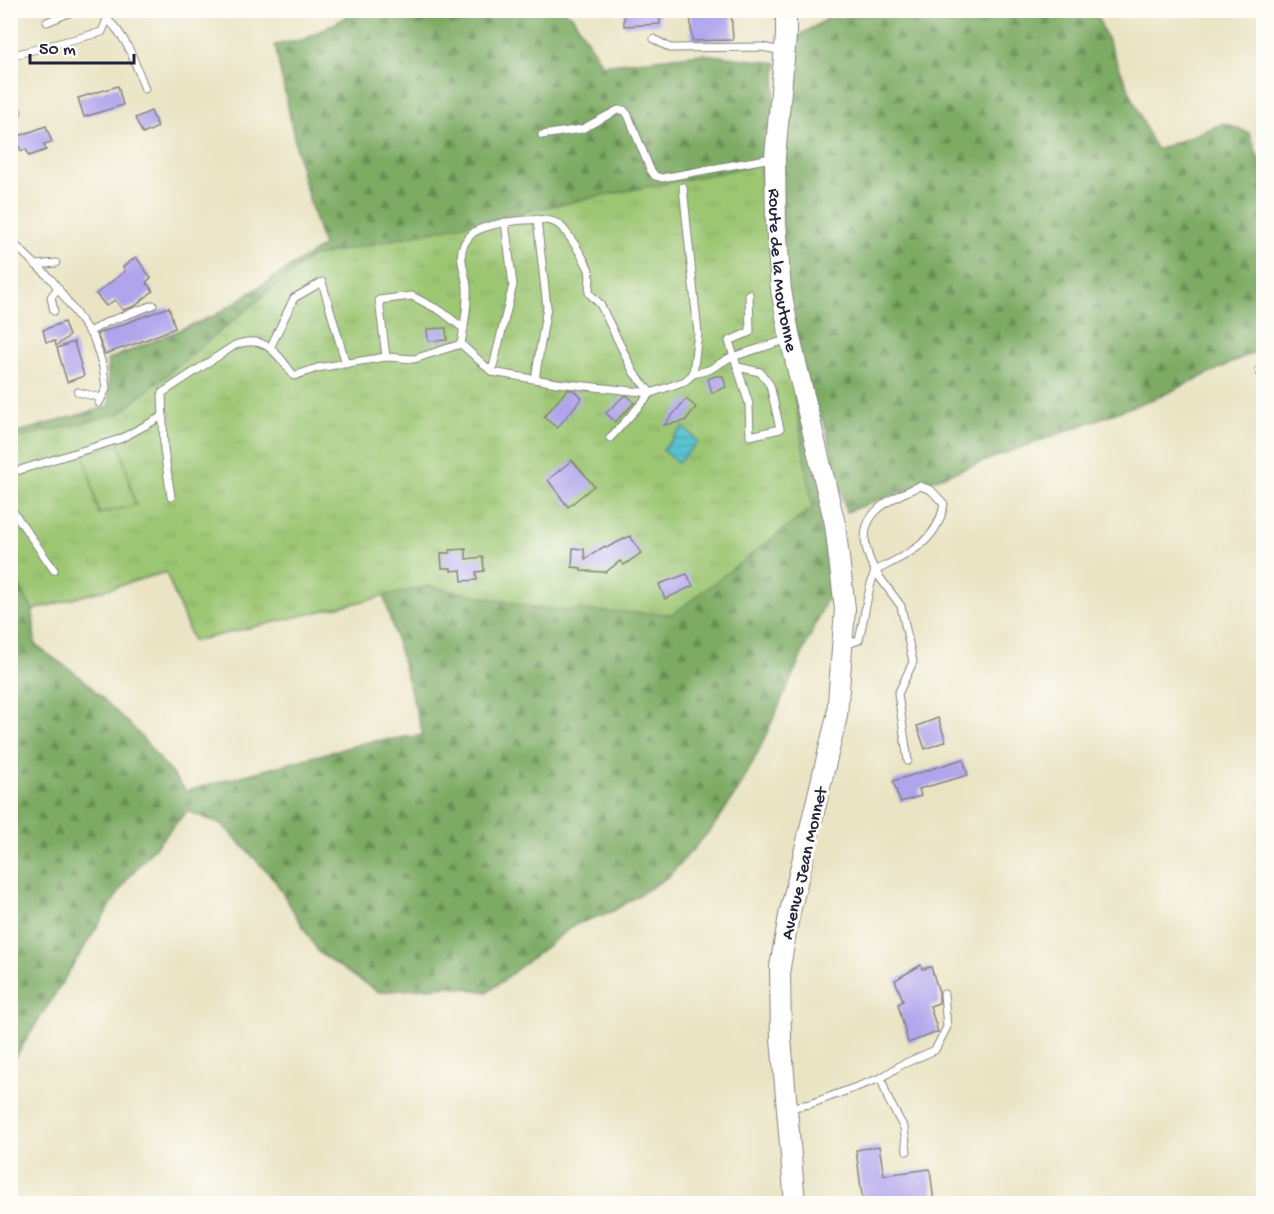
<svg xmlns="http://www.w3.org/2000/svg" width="1274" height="1214" font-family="'Gochi Hand',sans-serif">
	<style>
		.forest { fill: url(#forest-firs); stroke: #506650; stroke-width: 1.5; fill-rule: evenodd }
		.park { fill: url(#park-tufts); stroke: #5f7456; stroke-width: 1.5 }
		.pitch { fill: #9cc672; stroke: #5f7456; stroke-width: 1.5 }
		.water { fill: url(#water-rules); stroke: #3d7386; stroke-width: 1.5 }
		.building { fill: #b0a4ed }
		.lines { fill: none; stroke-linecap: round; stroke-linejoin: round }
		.service-casing { stroke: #868380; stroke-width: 9 }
		.secondary-casing { stroke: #868380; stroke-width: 22 }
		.service { stroke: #fff; stroke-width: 7 }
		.secondary { stroke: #fff; stroke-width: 20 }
		.labels { text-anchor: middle; stroke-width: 6; stroke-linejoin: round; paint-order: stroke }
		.street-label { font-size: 18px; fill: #22223b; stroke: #fdfcf7 }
	</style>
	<defs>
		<pattern id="forest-firs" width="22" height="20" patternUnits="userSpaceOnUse" patternTransform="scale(1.5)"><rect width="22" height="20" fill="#7dab64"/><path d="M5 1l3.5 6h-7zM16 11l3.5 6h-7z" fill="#668b54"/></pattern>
		<pattern id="park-tufts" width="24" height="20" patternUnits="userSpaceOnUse" patternTransform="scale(1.5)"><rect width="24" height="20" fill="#9cc672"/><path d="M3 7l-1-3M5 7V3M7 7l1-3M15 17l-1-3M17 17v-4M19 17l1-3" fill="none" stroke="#86aa64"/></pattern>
		<pattern id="water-rules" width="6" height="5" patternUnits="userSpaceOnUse" patternTransform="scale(1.5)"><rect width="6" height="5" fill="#58c4d2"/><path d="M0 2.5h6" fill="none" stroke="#4ca8b5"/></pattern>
	</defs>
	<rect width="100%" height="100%" fill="#fdfcf7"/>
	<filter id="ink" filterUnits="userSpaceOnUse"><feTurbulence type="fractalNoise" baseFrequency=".0167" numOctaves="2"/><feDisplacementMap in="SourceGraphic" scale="12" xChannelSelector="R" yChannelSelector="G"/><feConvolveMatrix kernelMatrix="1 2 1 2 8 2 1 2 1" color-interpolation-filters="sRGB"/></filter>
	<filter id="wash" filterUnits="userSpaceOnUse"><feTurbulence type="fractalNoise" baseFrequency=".008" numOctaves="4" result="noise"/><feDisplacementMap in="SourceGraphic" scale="24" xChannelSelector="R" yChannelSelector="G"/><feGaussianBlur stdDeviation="1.35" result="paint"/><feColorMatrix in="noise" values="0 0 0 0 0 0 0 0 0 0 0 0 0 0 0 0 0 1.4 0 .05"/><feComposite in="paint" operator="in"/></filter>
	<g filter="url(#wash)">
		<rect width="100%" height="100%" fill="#eae4c4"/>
		<g class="forest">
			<path d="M563,10L573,17L602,65L702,54L777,63L768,174L823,504L833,585L761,746L740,787L713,827L668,877L613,911L574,925L488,992L450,986L378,992L319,953L274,879L223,825L187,811L127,879L11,1064V434L110,406L107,360L216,315L323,246L302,175L275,45L305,39L347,17V11ZM166,572L193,641L384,596L423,735L368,742L186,791L138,733L82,678L35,645L33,610Z"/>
			<polygon points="906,11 1095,11 1149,136 1157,150 1224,123 1249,133 1263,170 1263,348 1161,396 846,512 826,428 808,391 785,286 780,164 790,41 827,19"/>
		</g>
		<polygon class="park" points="760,165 812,508 673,614 544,609 428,586 193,641 166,572 33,610 11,571 10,440 119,414 311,257 600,196"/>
		<polygon class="pitch" points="120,444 135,505 99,514 84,453"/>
		<polygon class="water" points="683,427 698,441 678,463 663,450"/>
		<g id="blocks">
			<g class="building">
				<polygon points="624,10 659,10 660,24 624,26"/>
				<polygon points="731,11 733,40 692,41 690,12"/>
				<polygon points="118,86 123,105 84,117 78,98"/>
				<polygon points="151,111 158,127 143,134 135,118"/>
				<polygon points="46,126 52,142 44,144 46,150 29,156 26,149 21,151 16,137"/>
				<polygon points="136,257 151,278 146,282 153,291 135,306 123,310 115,300 106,306 96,294 125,271 123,267"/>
				<polygon points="169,307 175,328 140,342 105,354 97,334"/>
				<polygon points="64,322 69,336 56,346 55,341 46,342 43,330"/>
				<polygon points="446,328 447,340 428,341 427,329"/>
				<polygon points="74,342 84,376 67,382 57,348"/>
				<polygon points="715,376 723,376 726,387 712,393 708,379"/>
				<polygon points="567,390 573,390 582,398 557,428 544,417"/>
				<polygon points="624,396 628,396 634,403 615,422 606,413"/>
				<polygon points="686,399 696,407 685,421 664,425"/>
				<polygon points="572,460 594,486 568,507 548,480"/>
				<polygon points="630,536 641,553 624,565 620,561 606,572 581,571 581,568 572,567 573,548 584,549 585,559 605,546 606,548"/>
				<polygon points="466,549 466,559 483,557 484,571 476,572 477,580 462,581 461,570 451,571 451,568 442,568 441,553 450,553 450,550"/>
				<polygon points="687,574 693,586 665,599 659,584"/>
				<polygon points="938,718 946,741 925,749 917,726"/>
				<polygon points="963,759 968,775 919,789 921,796 900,802 893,781"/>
				<polygon points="921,965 922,969 931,967 939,992 939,1003 930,1006 938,1032 908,1043 898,1004 903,1001 895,980"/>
				<polygon points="879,1146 884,1175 930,1169 934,1203 863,1203 856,1150"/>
			</g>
		</g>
	</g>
	<g filter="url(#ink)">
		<use href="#blocks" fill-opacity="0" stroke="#868380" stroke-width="1.5"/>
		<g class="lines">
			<defs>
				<g id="service">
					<path d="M107,19C128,38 135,63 145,89"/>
					<polyline points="47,22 76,10"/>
					<polyline points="654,39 670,48 762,47 782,51"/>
					<polyline points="10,56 102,32 107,19 105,10"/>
					<polyline points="10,102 18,112"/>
					<polyline points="542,135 582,129 618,110 624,110 628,115 650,169 655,176 662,178 772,158"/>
					<polyline points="10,240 52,280 94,339 103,367 106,389 99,403"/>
					<polyline points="36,265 56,263"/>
					<polyline points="54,311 51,297 58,288"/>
					<polyline points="89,332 107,322 153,305"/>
					<path d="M461,344C464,326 468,308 467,289C467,275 457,258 464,244C466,241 470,235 473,233C487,223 543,214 558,224C567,230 585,260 589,270C591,276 589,286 589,293L600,304L634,373L651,393"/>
					<polyline points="461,344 492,372 557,383 651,393"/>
					<polyline points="271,346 294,298 322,282 346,364"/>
					<polyline points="386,357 379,300 412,296 441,311 464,329"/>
					<polyline points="738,367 760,372 770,385 780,429 750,436 749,404 729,341 750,332 749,294"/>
					<polyline points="1259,370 1264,381"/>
					<polyline points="492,371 513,285 505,222"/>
					<polyline points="693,374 709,370 729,358 789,339"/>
					<polyline points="535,379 547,307 537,219"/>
					<polyline points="78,392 101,398"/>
					<polyline points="610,438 651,393 685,381 693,374 698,333 683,187"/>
					<polyline points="10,473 120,439 163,416"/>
					<path d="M920,486L931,490L944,504C937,544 907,554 875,571C849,522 877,503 920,486Z"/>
					<path d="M171,497L164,450L162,393L235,345C266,333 278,355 294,376L317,368L386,357L414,359L461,344"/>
					<polyline points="10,507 54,570"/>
					<path d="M845,645L859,640C865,616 866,595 875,571L901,606L913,662L898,694L908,761"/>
					<polyline points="881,1078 888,1099 904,1128 907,1151"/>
					<polyline points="788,1108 810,1104 881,1078 901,1065 935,1050 947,1027 944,994"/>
				</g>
				<g id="secondary">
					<path id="s1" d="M786,10V36L775,157L776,223L781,290L790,338L835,524L845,609L837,716L789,916L780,967L781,1038L795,1204"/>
				</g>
			</defs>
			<use href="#service" class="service-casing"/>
			<use href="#secondary" class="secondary-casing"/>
			<use href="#service" class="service"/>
			<use href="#secondary" class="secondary"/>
		</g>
	</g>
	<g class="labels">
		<g class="street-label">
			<text dy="6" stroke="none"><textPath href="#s1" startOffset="261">Route de la Moutonne</textPath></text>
			<text transform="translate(803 863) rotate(-77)" y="6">Avenue Jean Monnet</text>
		</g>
	</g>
	<rect width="1274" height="1214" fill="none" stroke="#fdfcf7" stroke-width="36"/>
	<path d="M30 54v9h104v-9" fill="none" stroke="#22223b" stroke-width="3"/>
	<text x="39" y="54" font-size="18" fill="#22223b" stroke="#fdfcf7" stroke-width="4.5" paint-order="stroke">50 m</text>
</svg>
